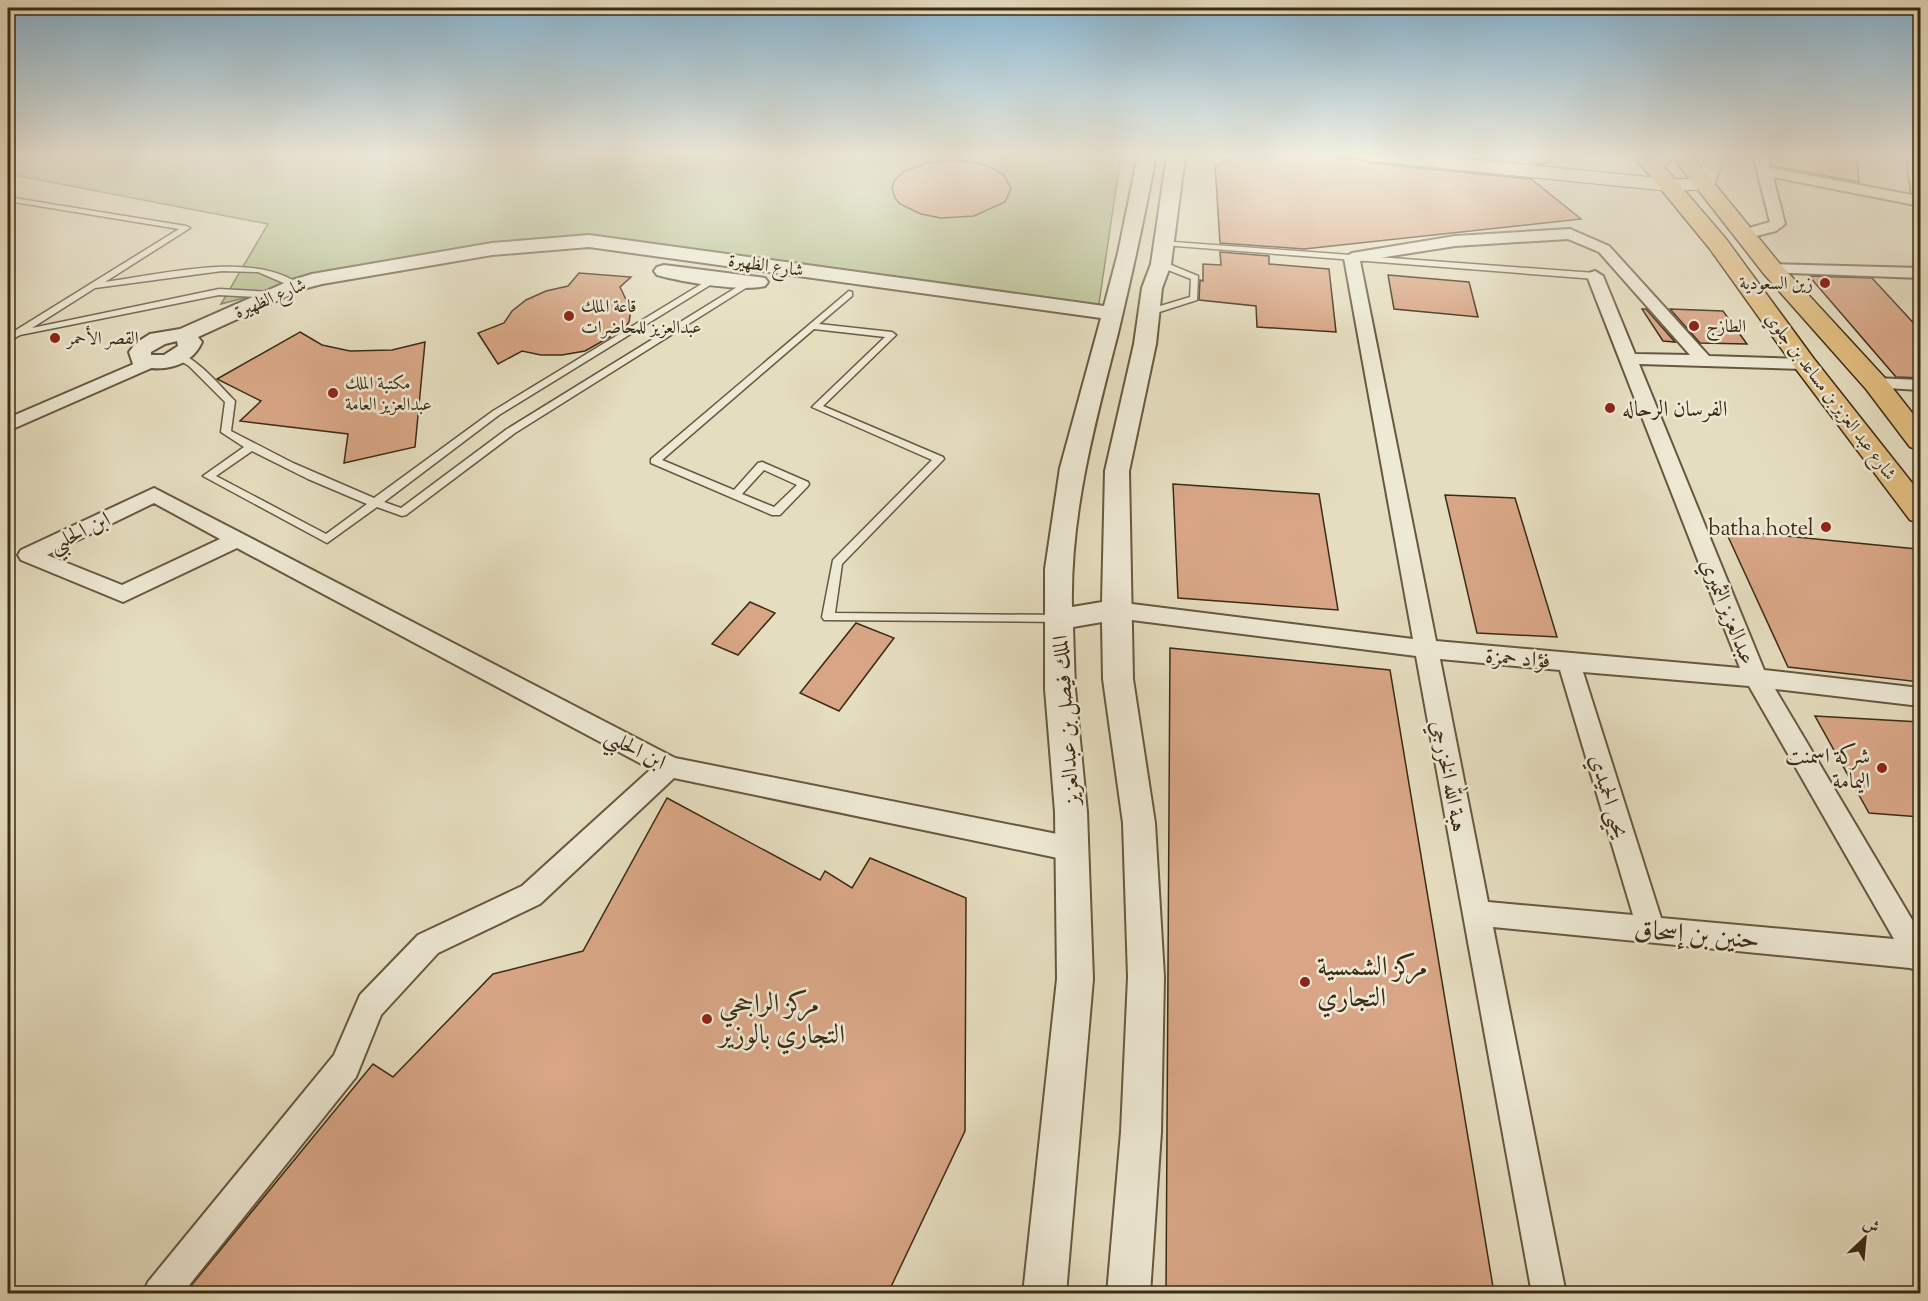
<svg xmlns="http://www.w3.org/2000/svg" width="1928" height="1301" font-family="'Sorts Mill Goudy',Amiri,serif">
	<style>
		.green { fill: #b6c091; stroke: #797652; stroke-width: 1.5 }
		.building { fill: #d8a686; stroke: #3c2b14; stroke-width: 1.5 }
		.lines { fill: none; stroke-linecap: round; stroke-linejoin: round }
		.service-casing { stroke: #66583f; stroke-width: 3 }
		.minor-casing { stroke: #66583f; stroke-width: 4 }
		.tertiary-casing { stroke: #66583f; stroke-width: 4 }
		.secondary-casing { stroke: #3c2b14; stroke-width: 2 }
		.primary-casing { stroke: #3c2b14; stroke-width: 3 }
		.service { fill: #eee9d5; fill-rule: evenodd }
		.minor { fill: #eee9d5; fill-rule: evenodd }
		.tertiary { fill: #eee9d5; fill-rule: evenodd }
		.secondary { fill: #eee9d5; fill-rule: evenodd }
		.primary { fill: #e2be80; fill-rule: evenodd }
		.poi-dot { fill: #8f2418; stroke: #eee9d5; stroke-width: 2 }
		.labels { text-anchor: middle; stroke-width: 5; stroke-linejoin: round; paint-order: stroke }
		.far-street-label { font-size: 18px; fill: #3c2b14; stroke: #eee9d5 }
		.far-poi-label { font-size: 18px; fill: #3c2b14; stroke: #eee9d5; text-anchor: start }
		.poi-label { font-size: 22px; fill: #3c2b14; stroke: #eee9d5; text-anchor: end }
		.street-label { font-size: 22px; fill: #3c2b14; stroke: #eee9d5 }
		.near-street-label { font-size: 27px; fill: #3c2b14; stroke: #eee9d5 }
		.near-poi-label { font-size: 27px; fill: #3c2b14; stroke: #eee9d5; text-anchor: start }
	</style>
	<rect width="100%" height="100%" fill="#e5ddbf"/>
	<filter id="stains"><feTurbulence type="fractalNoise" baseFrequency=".00333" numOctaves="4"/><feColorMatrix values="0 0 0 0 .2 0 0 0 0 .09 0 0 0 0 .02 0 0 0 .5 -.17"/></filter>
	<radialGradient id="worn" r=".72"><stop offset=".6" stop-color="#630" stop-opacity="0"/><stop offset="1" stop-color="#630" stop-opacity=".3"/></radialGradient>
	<polygon class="green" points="8,155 1121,155 1098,310 587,243 490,250 316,279 221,304 268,224 8,174"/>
	<g class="building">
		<polygon points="1242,155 1319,155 1361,159 1371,163 1531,179 1581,219 1304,249 1220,243 1215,165"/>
		<polygon points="1769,155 1856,155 1859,182 1772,166"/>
		<polygon points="954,160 974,162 991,167 1004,175 1011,189 1005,202 974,216 941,218 921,214 900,204 895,198 892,188 894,181 903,172 927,163"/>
		<polygon points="1220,252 1269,256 1269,264 1329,269 1336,332 1257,327 1256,306 1199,300 1200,280 1203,281 1203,264 1221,265"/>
		<polygon points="579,273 631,277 620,287 631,310 629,322 624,329 585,351 562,355 541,355 522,351 498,364 478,333 504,323 512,311 526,300 546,291 568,286"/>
		<polygon points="1388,275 1469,282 1478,317 1394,309"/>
		<polygon points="1809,276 1872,278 1920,330 1920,378 1896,377"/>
		<polygon points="1642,309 1646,309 1675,342 1663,341"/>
		<polygon points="1670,309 1723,311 1747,344 1700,343"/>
		<polygon points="300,332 322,345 350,351 392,350 425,342 415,447 344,463 348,434 240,421 261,401 217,379"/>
		<polygon points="1173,484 1319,494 1338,610 1178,598"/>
		<polygon points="1445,495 1515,498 1557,637 1477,633"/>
		<polygon points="1725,530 1917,549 1920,555 1920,682 1788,667"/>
		<polygon points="750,602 775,613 738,655 712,644"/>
		<polygon points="856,623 894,638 839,711 800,693"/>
		<polygon points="1170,648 1390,670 1494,1293 1166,1293"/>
		<polygon points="1815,716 1920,722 1920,817 1869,813"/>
		<polygon points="667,798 820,880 825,871 852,888 870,858 966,898 965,1131 888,1293 185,1293 373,1064 393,1077 493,974 583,951"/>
	</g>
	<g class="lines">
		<defs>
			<g id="service">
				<path d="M8,197L186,226L190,228L105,282C159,275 254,250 300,285L293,287L258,272L222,271L95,288L32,328L219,289L273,292L277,295L273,298L219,295L20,335L8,342V335L179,229L8,201Z"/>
				<polygon points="1160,241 1595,273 1599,276 1595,279 1163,245 1159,243"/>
				<polygon points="1158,262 1164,262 1198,276 1197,300 1153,314 1147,314 1147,310 1190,297 1191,279 1158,266"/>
				<path d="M713,277L720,279L499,415L384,502L401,508L507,429L750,279L757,281L515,433L406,515L402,516L377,507L327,543L203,476L244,447L221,432L225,402L189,366L176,358V354C193,353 221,387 233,399L235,401L231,431L293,463L374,498L493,411ZM252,451L308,479L367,504L326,534L216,476Z"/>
				<path d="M849,291L852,292V296L819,324L892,332L896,335L823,406L943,457L944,459L842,564L835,613L1059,615L1063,616L1065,619L1063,622L824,620L822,617L833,560L932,460L812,407L885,337L814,329L662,460L734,490L758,463L762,462L808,482L809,484L808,486L780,515H772L651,463V459ZM764,470L797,485L774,507L742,494Z"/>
			</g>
			<g id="minor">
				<polygon points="1753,155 1767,155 1770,168 1912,195 1906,155 1920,155 1920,206 1773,177 1785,224 1776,231 1744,239 1739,237 1736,234 1739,231 1770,222"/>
				<path d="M1570,229L1609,246L1709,356L1805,359L1811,360L1814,364L1811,368L1805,369L1639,364L1764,670L1920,688V706L1775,689L1920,933V971L1910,968L1493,927L1566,1294H1532L1416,656L1116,618L1108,616L1105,610L1108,604L1116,602L1413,639L1344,258L1352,253L1455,236ZM1568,239L1599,252L1690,355L1635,354L1603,276L1595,271L1589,273L1587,276L1740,668L1436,641L1360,261L1455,246ZM1440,659L1560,670L1633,915L1488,902ZM1583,672L1749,686L1894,939L1661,918Z"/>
				<polygon points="1772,264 1920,268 1920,278 1766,272 1764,269"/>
				<polygon points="150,357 156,358 159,362 156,366 8,431 8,418"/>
				<polygon points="1875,378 1920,380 1920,390 1869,387 1866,383 1869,379"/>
				<path d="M154,488L675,758L1072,837L1081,841L1085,849L1081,857L1072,861L674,778L540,904L438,953L381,1015L356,1077L182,1294H143L148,1282L334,1055L360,995L418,935L522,886L651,769L237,548L123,602L21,560L18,555L21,550ZM154,503L220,539L122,585L47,555Z"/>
			</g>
			<g id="tertiary">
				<path d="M1138,155H1156C1145,215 1132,274 1118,333C1095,423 1070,513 1072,607L1102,602L1105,471L1134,344L1142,288L1151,264L1167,155H1185L1171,264L1162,288L1156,344L1129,471L1133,679L1155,823L1164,977L1161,1132L1150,1294H1107L1121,1132L1128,977L1123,823L1103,679L1102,622L1073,627L1075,689L1087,812L1093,979L1066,1294H1023L1057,979L1055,812L1045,689V569L1060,468L1101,318L589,247L492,255L322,284L303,289L198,337L202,342C190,369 158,373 133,364L129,352L136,343L150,334L180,329L289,281L312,274L492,243L589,235L1104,306L1118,253ZM177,341L178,346L164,355H151V352L165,344Z"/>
				<path d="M664,265L765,278L768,282L765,286C741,292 682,282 657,275L654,271L657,267Z"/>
			</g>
			<g id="secondary">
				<polygon points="1362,155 1427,155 1669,179 1698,179 1706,155 1725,155 1713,189 1669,191 1371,161 1364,159"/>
				<path d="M1654,155H1674C1666,166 1660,174 1646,171L1643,167Z"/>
			</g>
			<g id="primary">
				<path d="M1533,155H1555C1549,163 1543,165 1534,162L1531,158Z"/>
				<polygon points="1633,155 1654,155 1726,239 1814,359 1920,493 1920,523 1910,520 1796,369 1710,249"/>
				<polygon points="1671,155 1691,155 1780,264 1884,377 1920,423 1920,450 1910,447 1866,389 1764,274"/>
			</g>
		</defs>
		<use href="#service" class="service-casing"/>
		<use href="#minor" class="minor-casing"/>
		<use href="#tertiary" class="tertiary-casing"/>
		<use href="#secondary" class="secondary-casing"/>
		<use href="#primary" class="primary-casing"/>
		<use href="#service" class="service"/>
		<use href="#minor" class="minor"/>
		<use href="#tertiary" class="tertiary"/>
		<use href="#secondary" class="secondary"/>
		<use href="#primary" class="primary"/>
	</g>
	<linearGradient id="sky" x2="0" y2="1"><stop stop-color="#87b7d4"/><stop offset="0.46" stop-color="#f3f0e2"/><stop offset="1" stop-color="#f3f0e2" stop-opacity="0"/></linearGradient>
	<rect width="1928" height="337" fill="url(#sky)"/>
	<g class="poi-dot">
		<circle cx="1825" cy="283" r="6"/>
		<circle cx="569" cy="316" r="6"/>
		<circle cx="1694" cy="326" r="6"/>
		<circle cx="55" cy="338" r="6"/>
		<circle cx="333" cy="393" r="6"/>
		<circle cx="1610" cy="408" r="6"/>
		<circle cx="1826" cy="527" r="6"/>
		<circle cx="1882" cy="768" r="6"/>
		<circle cx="1305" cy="982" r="6"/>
		<circle cx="707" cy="1019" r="6"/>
	</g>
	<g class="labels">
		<g class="far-street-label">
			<text transform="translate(766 265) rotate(8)" y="6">شارع الظهيرة</text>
			<text transform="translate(270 298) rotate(-23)" y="6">شارع الظهيرة</text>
			<text transform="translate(1831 396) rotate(53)" y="6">شارع عبد العزيز بن مساعد بن جلوي</text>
		</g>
		<g class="far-poi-label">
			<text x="1813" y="289" text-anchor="end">زين السعودية</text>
			<text x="581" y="312">قاعة الملك<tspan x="581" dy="21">عبدالعزيز للمحاضرات</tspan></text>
			<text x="1706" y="332">الطازج</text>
			<text x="67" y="344">القصر الأحمر</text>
			<text x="345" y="389">مكتبة الملك<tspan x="345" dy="21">عبدالعزيز العامة</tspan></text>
		</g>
		<g class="poi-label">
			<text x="1622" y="416" text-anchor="start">الفرسان الرحاله</text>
			<text x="1814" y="535">batha hotel</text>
			<text x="1870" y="763">شركة اسمنت<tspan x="1870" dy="25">اليمامة</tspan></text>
		</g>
		<g class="street-label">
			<text transform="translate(79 531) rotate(-26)" y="8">ابن الحلبي</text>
			<text transform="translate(1729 611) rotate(68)" y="8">عبدالعزيز الثميري</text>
			<text transform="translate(1518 657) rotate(5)" y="8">فؤاد حمزة</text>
			<text transform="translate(1065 720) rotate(-94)" y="8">الملك فيصل بن عبدالعزيز</text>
			<text transform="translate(636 748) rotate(27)" y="8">ابن الحلبي</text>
			<text transform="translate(1450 776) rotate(79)" y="8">هبة الله الخزرجي</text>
			<text transform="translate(1610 796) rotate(73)" y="8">يحيى الحميدي</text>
		</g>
		<g class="near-street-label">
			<text transform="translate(1697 934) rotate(5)" y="9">حنين بن إسحاق</text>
		</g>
		<g class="near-poi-label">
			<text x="1317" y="975">مركز الشمسية<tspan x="1317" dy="31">التجاري</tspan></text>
			<text x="719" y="1012">مركز الراجحي<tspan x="719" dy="31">التجاري بالوزير</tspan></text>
		</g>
	</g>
	<rect width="1928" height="1301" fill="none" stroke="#e5ddbf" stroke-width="30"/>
	<rect x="9" y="9" width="1910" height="1283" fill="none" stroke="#3c2b14" stroke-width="3"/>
	<rect x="15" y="15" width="1898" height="1271" fill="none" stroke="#3c2b14" stroke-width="1.5"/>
	<g transform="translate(1865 1238) rotate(26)" stroke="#eee9d5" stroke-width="4.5" paint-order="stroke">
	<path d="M0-4.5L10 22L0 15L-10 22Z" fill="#3c2b14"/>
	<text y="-9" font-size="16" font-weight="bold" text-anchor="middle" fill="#3c2b14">ش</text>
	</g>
	<rect width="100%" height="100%" filter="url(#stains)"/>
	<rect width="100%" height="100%" fill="url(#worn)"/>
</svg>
